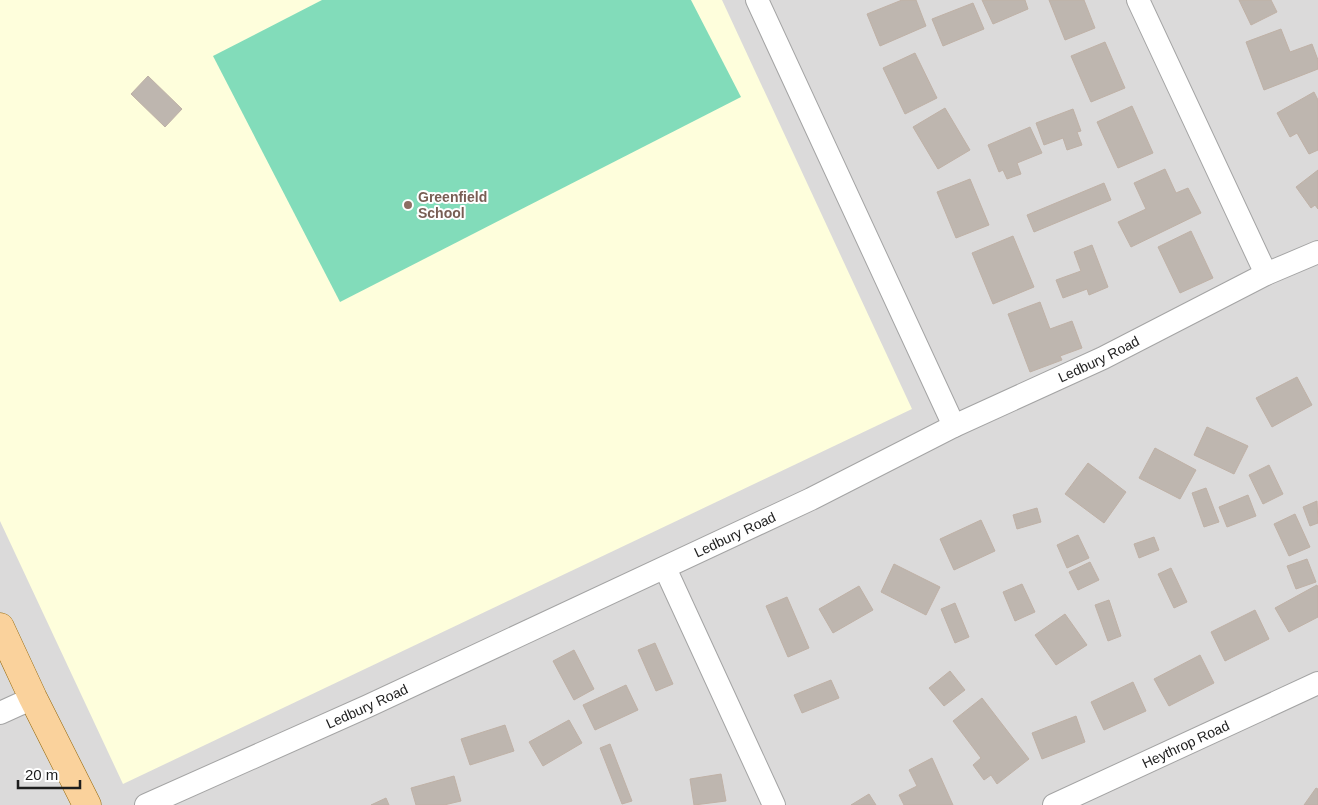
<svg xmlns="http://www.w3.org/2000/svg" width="1318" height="805" font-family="Arial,sans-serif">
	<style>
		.residential { fill: #dbdada }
		.education { fill: #fefedc }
		.pitch { fill: #82dcba }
		.building { fill: #beb6af; stroke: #bfb1a6 }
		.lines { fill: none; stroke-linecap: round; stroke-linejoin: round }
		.minor-casing { stroke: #a4a4a4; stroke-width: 24 }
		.major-casing { stroke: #936403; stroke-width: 29 }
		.minor { stroke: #fff; stroke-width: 22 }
		.major { stroke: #fad29c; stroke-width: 28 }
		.education-dot { fill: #8d6e63; stroke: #fff; stroke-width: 2 }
		.labels { text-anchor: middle; stroke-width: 4; stroke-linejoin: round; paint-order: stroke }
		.education-label { font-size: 14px; font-weight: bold; fill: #785e54; stroke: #fff; text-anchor: start }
		.street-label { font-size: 14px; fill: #1d1d1d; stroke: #fff }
	</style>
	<rect width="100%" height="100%" fill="#eeeae3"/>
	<rect class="residential" x="0" y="0" width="1318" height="805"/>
	<polygon class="education" points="0,0 722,0 912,409 123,784 0,521"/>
	<polygon class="pitch" points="322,0 691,0 741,97 340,302 213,56"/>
	<g class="building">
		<polygon points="902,0 916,0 926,26 880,46 867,14"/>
		<polygon points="982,0 1025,0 1028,9 993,24"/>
		<polygon points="1049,0 1084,0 1095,28 1065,40"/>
		<polygon points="1239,0 1271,0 1277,12 1251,25"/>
		<polygon points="973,3 984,29 943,46 932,19"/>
		<polygon points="1281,29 1290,52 1312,44 1318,60 1318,69 1264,90 1246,42"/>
		<polygon points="1105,42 1125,88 1091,102 1071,56"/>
		<polygon points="915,53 937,98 905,114 883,68"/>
		<polygon points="148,76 182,109 165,127 131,94"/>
		<polygon points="1314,92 1318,100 1318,150 1309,154 1297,133 1290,137 1277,113"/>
		<polygon points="1132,106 1153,153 1118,168 1097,122"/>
		<polygon points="945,108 970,150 938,169 913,127"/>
		<polygon points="1073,109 1081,131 1077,132 1082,145 1067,150 1063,138 1044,145 1036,123"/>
		<polygon points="1030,127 1042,153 1017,163 1021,174 1007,179 1003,170 999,172 988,145"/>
		<polygon points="1165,169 1176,193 1188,188 1201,213 1131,247 1118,222 1146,209 1134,183"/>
		<polygon points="1318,170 1318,209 1315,205 1311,208 1296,187"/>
		<polygon points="970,179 989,225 956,238 937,192"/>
		<polygon points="1104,183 1111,200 1034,232 1027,215"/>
		<polygon points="1191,231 1213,278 1180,293 1158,247"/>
		<polygon points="1013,236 1034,287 993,304 972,253"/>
		<polygon points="1092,245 1108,287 1089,295 1087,289 1063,298 1056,280 1081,271 1074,252"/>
		<polygon points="1040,302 1050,329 1072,321 1082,348 1060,356 1062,360 1030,372 1008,314"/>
		<polygon points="1297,377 1312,405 1272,427 1256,398"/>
		<polygon points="1207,427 1248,446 1234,474 1194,455"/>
		<polygon points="1155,448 1196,470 1180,499 1139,478"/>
		<polygon points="1088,463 1126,492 1104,523 1065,494"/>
		<polygon points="1269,465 1283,494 1263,504 1249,475"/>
		<polygon points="1206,488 1219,522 1204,527 1192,493"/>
		<polygon points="1248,495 1256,516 1227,527 1219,507"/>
		<polygon points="1317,501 1318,523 1310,526 1303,507"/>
		<polygon points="1037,508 1041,522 1017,529 1013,515"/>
		<polygon points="1295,514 1310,547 1289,556 1274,524"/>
		<polygon points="981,520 995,551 954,570 940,539"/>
		<polygon points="1078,535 1089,558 1067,568 1057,545"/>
		<polygon points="1154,537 1159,550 1139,558 1134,544"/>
		<polygon points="1307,559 1316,582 1296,589 1287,566"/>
		<polygon points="1090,562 1099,580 1078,590 1069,572"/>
		<polygon points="894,564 940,587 926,615 881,592"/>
		<polygon points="1171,568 1187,602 1174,608 1158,574"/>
		<polygon points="1022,584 1035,612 1015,621 1003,592"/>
		<polygon points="1317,585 1318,588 1318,617 1289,632 1275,608"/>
		<polygon points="859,586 873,610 833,633 819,609"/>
		<polygon points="787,597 809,648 788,657 766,606"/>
		<polygon points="1109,600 1121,636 1108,641 1095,605"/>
		<polygon points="955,603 969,637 955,643 941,609"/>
		<polygon points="1255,610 1269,639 1225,661 1211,632"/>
		<polygon points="1065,614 1087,645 1056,665 1035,635"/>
		<polygon points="655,643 673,684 656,691 638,650"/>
		<polygon points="574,650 594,689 574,700 553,661"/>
		<polygon points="1200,655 1214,683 1169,706 1154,679"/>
		<polygon points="950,671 965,690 944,706 929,688"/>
		<polygon points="831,680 839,698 802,713 794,695"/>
		<polygon points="1133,682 1146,711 1104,730 1091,702"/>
		<polygon points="626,685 638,710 595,730 583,705"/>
		<polygon points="982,698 1029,759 997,784 991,775 984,780 973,765 981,758 953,721"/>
		<polygon points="1076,716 1085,742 1042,759 1032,733"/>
		<polygon points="569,720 582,743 543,766 529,742"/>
		<polygon points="505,725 514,751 470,765 461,739"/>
		<polygon points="610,744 632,801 622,804 600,748"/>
		<polygon points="932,758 953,805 904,805 899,795 917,786 909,770"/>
		<polygon points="721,774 726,801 694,805 690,779"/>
		<polygon points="454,776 461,801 444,805 416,805 411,788"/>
		<polygon points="1316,788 1318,789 1318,805 1304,805"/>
		<polygon points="869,794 876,805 851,805"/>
		<polygon points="386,798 389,805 371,805"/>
	</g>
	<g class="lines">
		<defs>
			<g id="minor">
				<polyline points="757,0 954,426"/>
				<polyline points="1138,0 1266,274"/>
				<polyline points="665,568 774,805"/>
				<polyline points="0,713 33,698"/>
				<path id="s1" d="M146,805L368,706L811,499L954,426L1103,358L1266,274L1318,252"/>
				<path id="s2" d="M1054,805L1318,683"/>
			</g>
			<polyline id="major" points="0,627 33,698 87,805"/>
		</defs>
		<use href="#minor" class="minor-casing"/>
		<use href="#major" class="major-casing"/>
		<use href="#minor" class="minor"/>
		<use href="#major" class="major"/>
	</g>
	<circle class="education-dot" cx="408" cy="205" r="5"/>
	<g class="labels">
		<g class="education-label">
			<text x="418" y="202">Greenfield<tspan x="418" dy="16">School</tspan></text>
		</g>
		<g class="street-label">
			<text dy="5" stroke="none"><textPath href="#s1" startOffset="1052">Ledbury Road</textPath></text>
			<text dy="5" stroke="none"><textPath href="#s1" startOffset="648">Ledbury Road</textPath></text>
			<text dy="5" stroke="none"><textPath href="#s1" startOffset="242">Ledbury Road</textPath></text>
			<text dy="5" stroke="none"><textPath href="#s2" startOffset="145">Heythrop Road</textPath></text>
		</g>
	</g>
	<path d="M18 780v8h62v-8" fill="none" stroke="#1d1d1d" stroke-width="2.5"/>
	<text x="25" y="780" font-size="15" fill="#1d1d1d" stroke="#ffffff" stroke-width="4" paint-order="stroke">20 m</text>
</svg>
